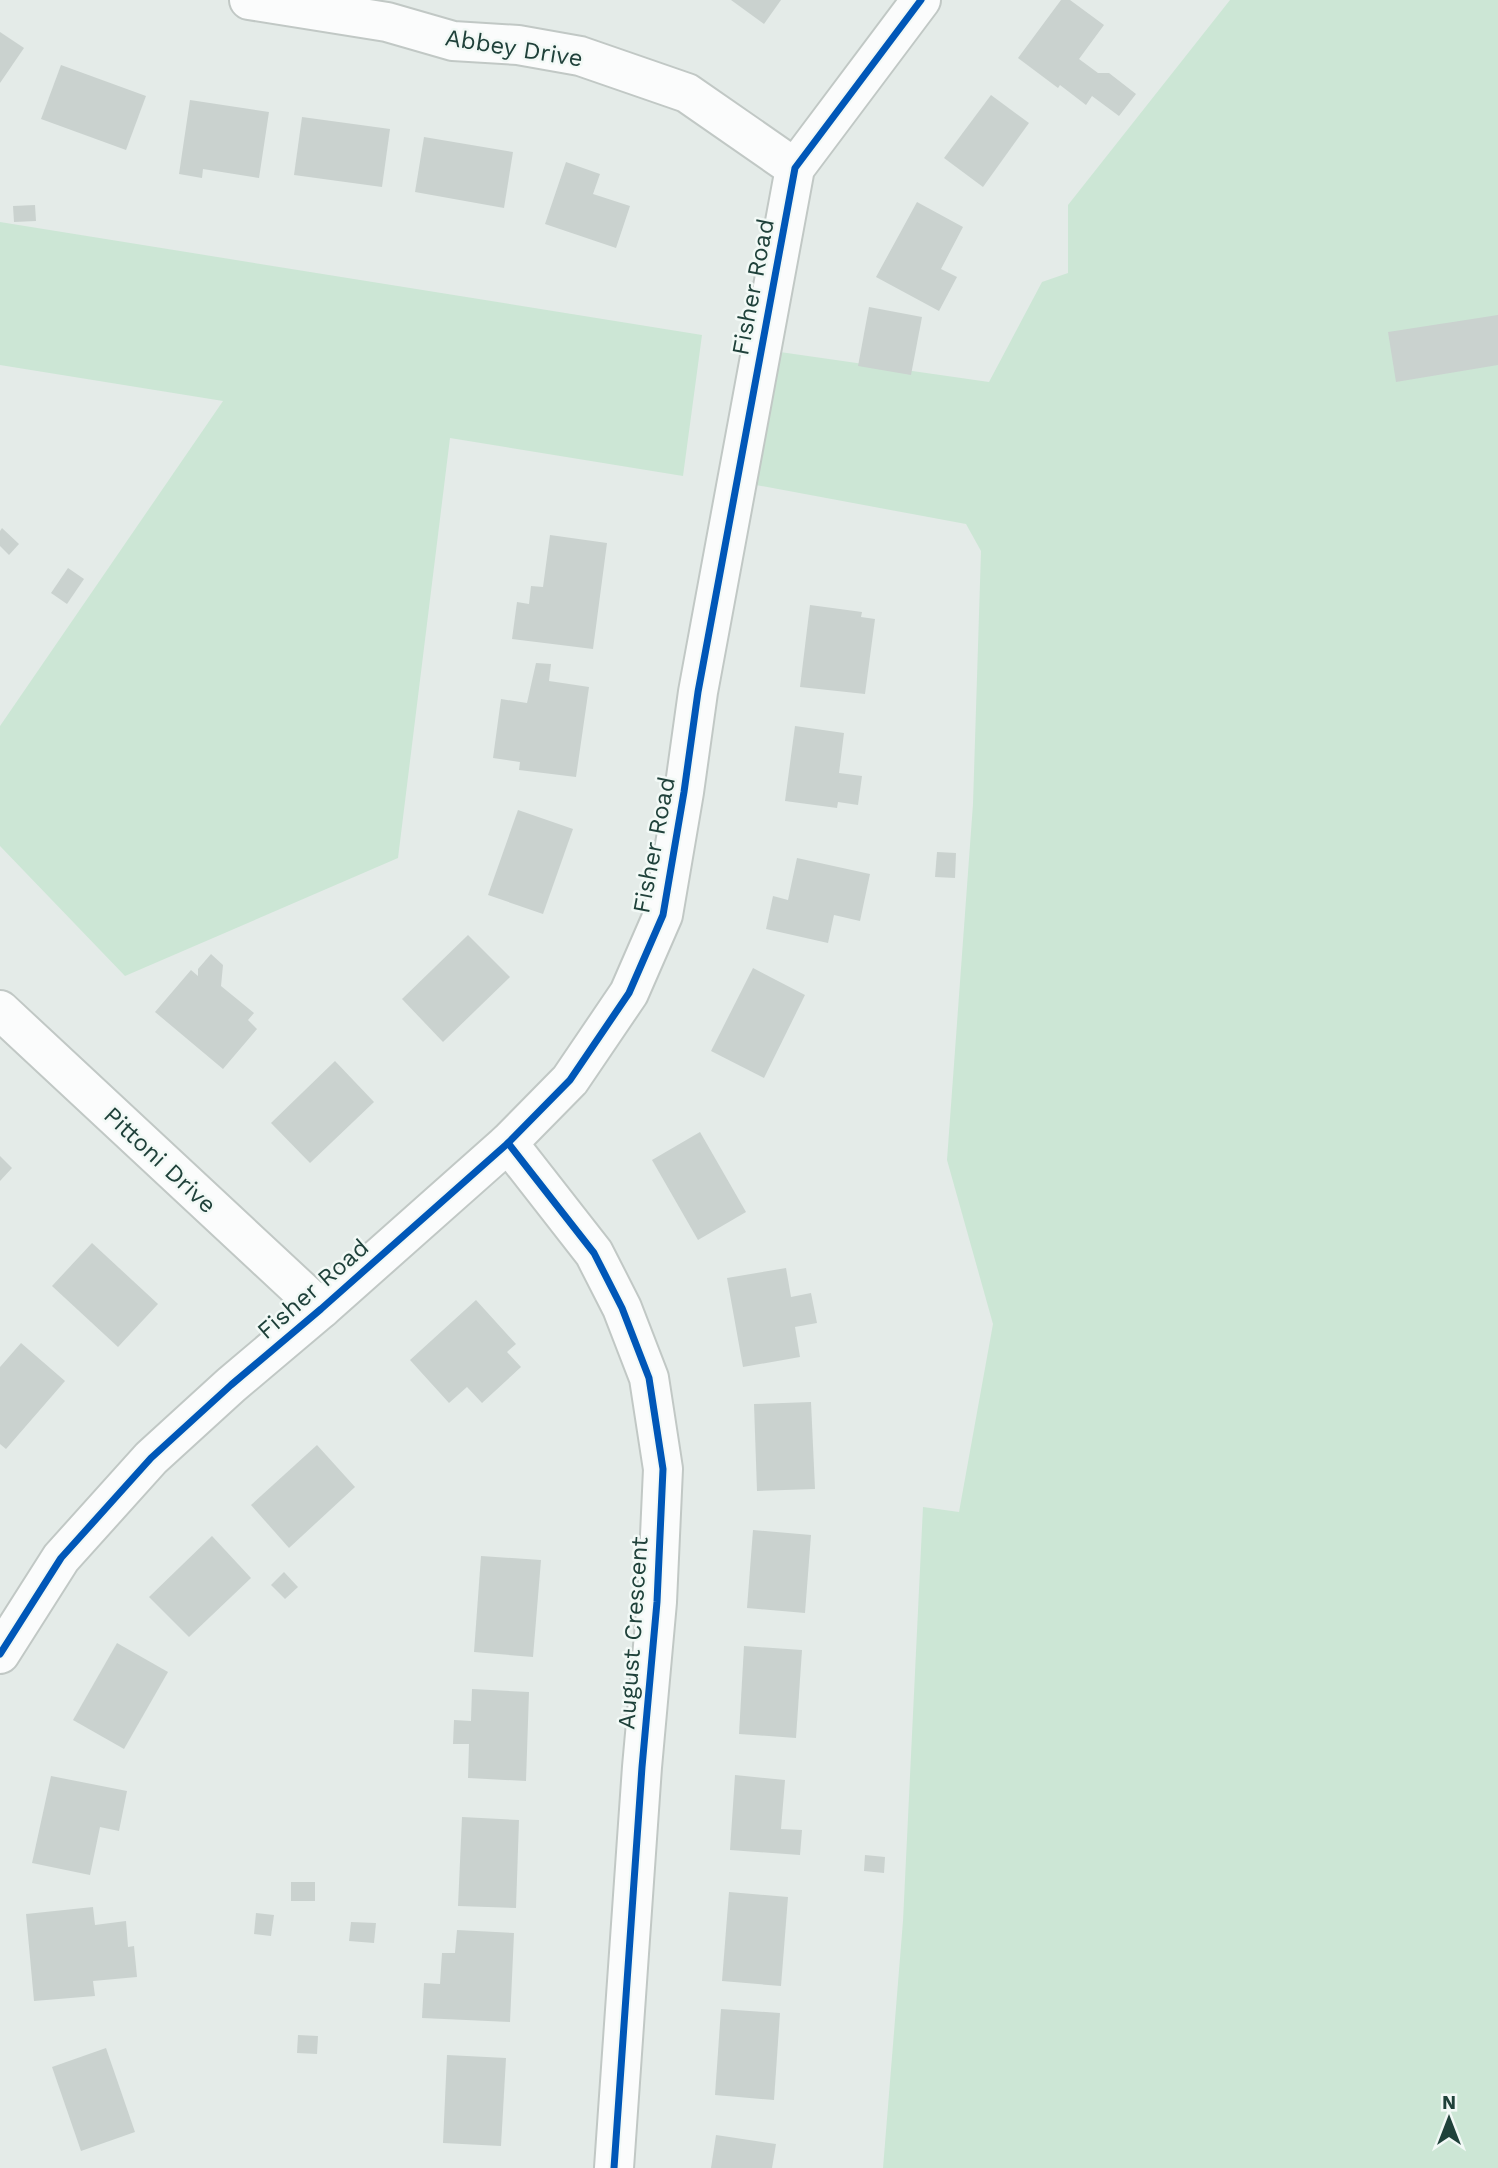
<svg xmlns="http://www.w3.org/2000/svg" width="1498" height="2168" font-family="'Work Sans',sans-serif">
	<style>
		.green { fill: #cce6d5 }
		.building { fill: #cad2cf }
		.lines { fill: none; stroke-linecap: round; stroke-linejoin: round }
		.minor-casing { stroke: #c1c8c5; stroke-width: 42 }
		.minor { stroke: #fbfcfc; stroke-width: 38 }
		.cycleway-casing { stroke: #f2f9f6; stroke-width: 11 }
		.cycleway { stroke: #0057b8; stroke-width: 7 }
		.labels { text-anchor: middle; stroke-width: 5; stroke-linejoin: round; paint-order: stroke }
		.street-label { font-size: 24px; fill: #1f413a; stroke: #f2f9f6 }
	</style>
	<rect width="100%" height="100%" fill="#e4ebe8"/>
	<g class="green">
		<polygon points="1230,0 1498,0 1498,2168 883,2168 903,1921 923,1507 959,1512 993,1324 947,1160 973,804 981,551 966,524 756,485 780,352 989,382 1042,282 1068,273 1068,205"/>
		<polygon points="0,222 702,335 683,476 450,438 398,858 125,976 0,846 0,726 223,401 0,365"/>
	</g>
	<g class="building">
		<polygon points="731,0 781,0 764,24"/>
		<polygon points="1061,0 1070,0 1104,25 1079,59 1098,73 1109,73 1136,94 1119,116 1092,96 1086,105 1060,85 1058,88 1018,58"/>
		<polygon points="0,32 24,48 0,83"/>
		<polygon points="61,65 146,96 126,150 41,119"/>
		<polygon points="991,95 1029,123 983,187 944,158"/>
		<polygon points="190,100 269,112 259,178 203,169 202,178 179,174"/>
		<polygon points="302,117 390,129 382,187 294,175"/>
		<polygon points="424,137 513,152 504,208 415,192"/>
		<polygon points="566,162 600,174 593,194 630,206 616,248 545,224"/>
		<polygon points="917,202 963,227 941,269 957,277 939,311 876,277"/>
		<polygon points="35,205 36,221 14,222 13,206"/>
		<polygon points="869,307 922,317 911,375 858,366"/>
		<polygon points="1498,315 1498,365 1396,382 1388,332"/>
		<polygon points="2,528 19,544 9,555 0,546 0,531"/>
		<polygon points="550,535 607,543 593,649 512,639 517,602 529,604 531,586 543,587"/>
		<polygon points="68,568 84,579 67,604 51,593"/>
		<polygon points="810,605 862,612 861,617 875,619 865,694 800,687"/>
		<polygon points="536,663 551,664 549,681 589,687 576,777 519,770 520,762 493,758 501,699 527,703"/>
		<polygon points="795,726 844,733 839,773 862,776 858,805 838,802 837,808 785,801"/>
		<polygon points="518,810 573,829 543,914 488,895"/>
		<polygon points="937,852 956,853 955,878 935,877"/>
		<polygon points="797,858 870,874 860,921 834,915 828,943 766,929 773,896 788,900"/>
		<polygon points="468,935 510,977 443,1042 402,999"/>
		<polygon points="211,954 223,965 221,986 254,1013 248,1020 257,1029 223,1069 155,1012 191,970 198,976 198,969"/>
		<polygon points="753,968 805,995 764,1078 711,1051"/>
		<polygon points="335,1061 374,1102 310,1163 271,1123"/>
		<polygon points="700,1132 746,1212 698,1240 652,1160"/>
		<polygon points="0,1156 12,1168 0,1181"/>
		<polygon points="92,1243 158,1304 118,1347 52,1286"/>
		<polygon points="786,1268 791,1297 811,1293 817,1323 795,1327 800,1357 743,1367 727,1278"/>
		<polygon points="476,1300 516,1344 507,1352 521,1367 482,1403 467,1387 449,1403 410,1360"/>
		<polygon points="21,1343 65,1381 6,1449 0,1444 0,1367"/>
		<polygon points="811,1402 815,1489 757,1491 754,1404"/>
		<polygon points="317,1445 355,1487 289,1548 251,1505"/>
		<polygon points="753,1530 811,1535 805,1613 747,1608"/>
		<polygon points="212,1536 251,1578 189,1637 149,1597"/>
		<polygon points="481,1556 541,1560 533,1657 474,1652"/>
		<polygon points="284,1572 298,1587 285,1599 271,1585"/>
		<polygon points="117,1643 168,1672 124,1749 73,1720"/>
		<polygon points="744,1646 802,1650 796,1738 739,1734"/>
		<polygon points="472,1689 529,1692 526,1781 468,1778 469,1744 453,1744 454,1720 471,1721"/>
		<polygon points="735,1775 785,1780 781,1829 802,1830 800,1855 730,1850"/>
		<polygon points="51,1776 127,1791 119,1831 100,1827 90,1875 32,1863"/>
		<polygon points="462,1817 519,1820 516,1908 458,1906"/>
		<polygon points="865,1855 885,1857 884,1873 864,1871"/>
		<rect x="291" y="1882" width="24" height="19"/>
		<polygon points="729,1892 788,1897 781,1986 722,1981"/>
		<polygon points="93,1907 95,1925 126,1921 128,1947 134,1946 137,1977 93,1981 95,1996 34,2001 26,1914"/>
		<polygon points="256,1913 274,1915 271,1936 254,1934"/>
		<polygon points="351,1922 376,1923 374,1943 349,1941"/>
		<polygon points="457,1930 514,1933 510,2022 422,2018 424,1983 440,1984 442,1953 455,1953"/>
		<polygon points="721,2009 780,2013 774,2100 715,2095"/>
		<polygon points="298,2035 318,2036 317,2054 297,2053"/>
		<polygon points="106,2048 135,2132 81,2151 52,2067"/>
		<polygon points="447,2055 506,2058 501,2146 443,2143"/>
		<polygon points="716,2135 776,2144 772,2168 711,2168"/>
	</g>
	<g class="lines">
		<defs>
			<g id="minor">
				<polyline points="249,0 387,22 453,41 518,45 580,56 687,93 795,168"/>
				<polyline points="0,1010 321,1309"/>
				<polyline points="508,1143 594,1253 622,1308 649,1378 663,1469 657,1602 642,1767 614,2168"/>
				<polyline points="0,1654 61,1558 151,1458 231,1385 321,1309 508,1143 570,1080 629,993 663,915 684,792 698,692 795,168 921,0"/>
			</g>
		</defs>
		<use href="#minor" class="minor-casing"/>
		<use href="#minor" class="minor"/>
		<defs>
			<g id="cycleway">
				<polyline points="508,1143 594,1253 622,1308 649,1378 663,1469 657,1602 642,1767 614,2168"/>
				<polyline points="0,1654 61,1558 151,1458 231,1385 321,1309 508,1143 570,1080 629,993 663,915 684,792 698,692 795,168 921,0"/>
			</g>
		</defs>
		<use href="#cycleway" class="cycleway-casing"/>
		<use href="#cycleway" class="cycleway"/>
	</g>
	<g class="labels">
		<g class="street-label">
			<text transform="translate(514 48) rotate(9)" y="8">Abbey Drive</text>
			<text transform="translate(753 287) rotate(-79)" y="8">Fisher Road</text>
			<text transform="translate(654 845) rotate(-79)" y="8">Fisher Road</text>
			<text transform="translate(160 1160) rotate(43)" y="8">Pittoni Drive</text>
			<text transform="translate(313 1289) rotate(-41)" y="8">Fisher Road</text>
			<text transform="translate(633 1633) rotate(-86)" y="8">August Crescent</text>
		</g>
	</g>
	<g transform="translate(1449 2119)" stroke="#f2f9f6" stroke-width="5" paint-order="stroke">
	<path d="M0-5L12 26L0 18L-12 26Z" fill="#1f413a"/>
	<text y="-10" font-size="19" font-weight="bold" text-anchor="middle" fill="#1f413a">N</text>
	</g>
</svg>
